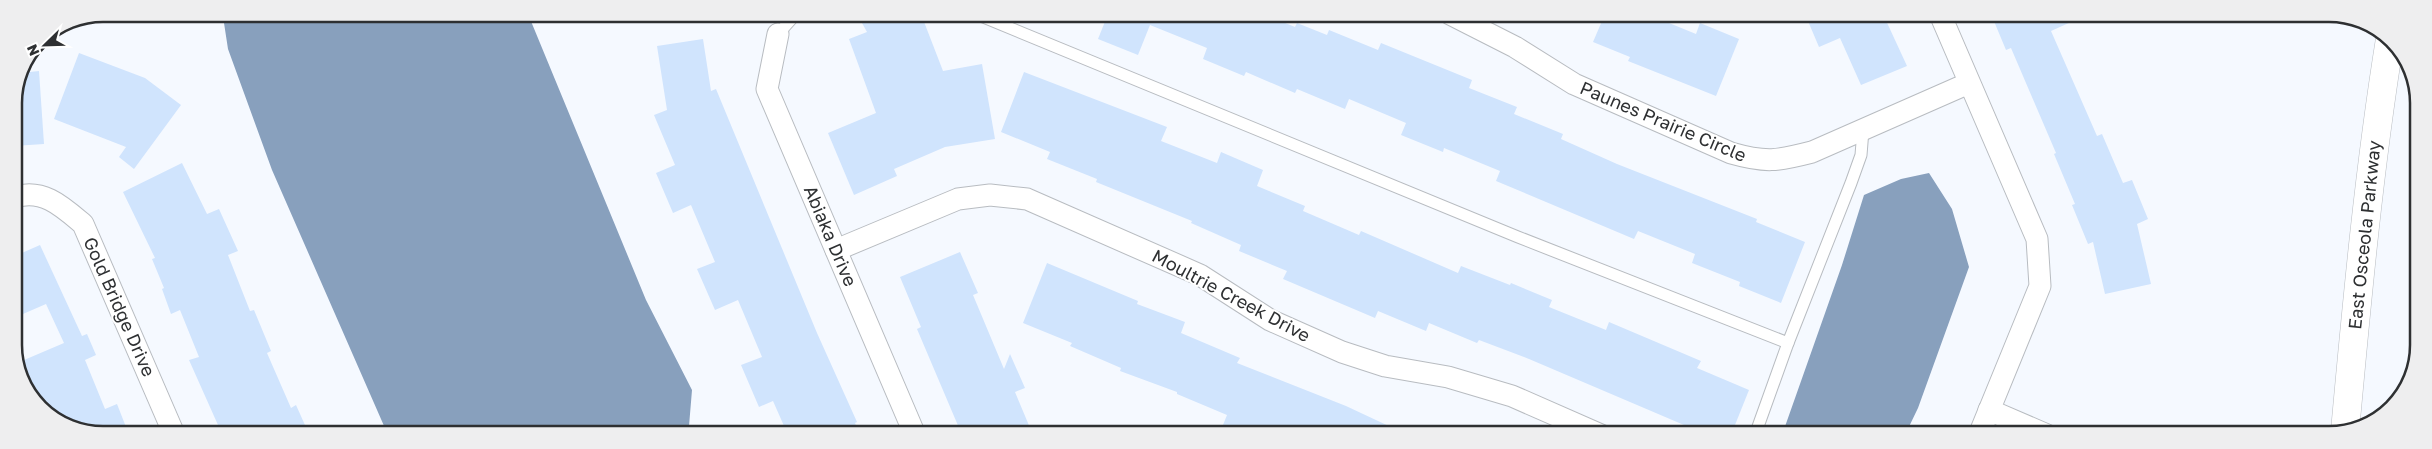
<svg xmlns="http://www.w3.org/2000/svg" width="2432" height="449" font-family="'Golos Text',sans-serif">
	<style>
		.water { fill: #88a0bd }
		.building { fill: #d0e4fd }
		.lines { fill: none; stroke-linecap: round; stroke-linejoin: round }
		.lane-casing { stroke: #b8bcc1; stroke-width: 13 }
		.street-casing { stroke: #b8bcc1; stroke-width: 23 }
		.primary-casing { stroke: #b8bcc1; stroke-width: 29 }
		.lane { stroke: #fff; stroke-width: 11 }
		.street { stroke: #fff; stroke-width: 21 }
		.primary { stroke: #fff; stroke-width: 28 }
		.labels { text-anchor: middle; stroke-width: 4; stroke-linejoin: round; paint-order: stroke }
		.street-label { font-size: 18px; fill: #2e3032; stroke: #fff }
		.rim { fill: none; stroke: #2e3032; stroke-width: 2.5 }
	</style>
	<rect width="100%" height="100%" fill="#f5f9ff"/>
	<g class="water">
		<polygon points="230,14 528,14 646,300 692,390 689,426 683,435 388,435 272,170 228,49 224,23"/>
		<polygon points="1929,173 1952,209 1969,267 1918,408 1905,435 1782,435 1842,265 1864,195 1901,179"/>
	</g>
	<g class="building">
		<polygon points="857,14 921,14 943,71 982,64 995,139 945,147 894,169 897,176 854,195 828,133 876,113 849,39 867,32"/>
		<polygon points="1108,14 1263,14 1295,27 1297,23 1327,35 1329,30 1378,50 1381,43 1472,80 1469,88 1517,107 1514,114 1563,134 1561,139 1617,164 1757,219 1756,222 1805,242 1781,303 1739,286 1740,282 1692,263 1695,254 1638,231 1634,239 1496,181 1500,171 1444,148 1443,152 1401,135 1406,123 1349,99 1345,109 1297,89 1295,93 1246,72 1244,76 1203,59 1207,48 1150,25 1138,55 1098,39"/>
		<polygon points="1605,14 1647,14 1696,34 1700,23 1739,39 1716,96 1628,61 1630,57 1593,42"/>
		<polygon points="1805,14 1883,14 1907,66 1861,85 1840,38 1819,47"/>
		<polygon points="1991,14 2089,14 2051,31 2097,136 2102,134 2123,183 2132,180 2148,219 2137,224 2151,284 2105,294 2093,242 2088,244 2072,205 2075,204 2054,154 2056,153 2011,48 2006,50"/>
		<polygon points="703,39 711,91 716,89 817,333 857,422 855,423 860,435 788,435 773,401 759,407 741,365 762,357 738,300 715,310 697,269 715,262 691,205 673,213 656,173 675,165 654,115 667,110 657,46"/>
		<polygon points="79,53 145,78 181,105 134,169 119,157 126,147 54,119"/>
		<polygon points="39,71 44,144 14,146 14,103 20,73"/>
		<polygon points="1024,72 1167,127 1161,141 1217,163 1221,152 1263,170 1257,186 1305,206 1303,211 1359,235 1361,231 1458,273 1461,266 1510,285 1511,283 1552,300 1549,307 1606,330 1609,322 1701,361 1697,368 1749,390 1731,435 1680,435 1684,425 1529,359 1479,340 1477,343 1429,323 1426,331 1378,311 1375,318 1283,279 1287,271 1239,251 1241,245 1191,223 1192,221 1096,182 1097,179 1047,159 1050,152 1001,132"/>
		<polygon points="182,163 207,214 219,209 238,251 228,255 250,311 254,310 271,351 267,353 291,408 296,405 309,434 222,434 189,360 199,357 180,310 171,314 162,289 164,288 152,259 155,258 123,192"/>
		<polygon points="40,245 82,336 87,334 96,355 85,360 105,409 117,404 126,427 107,434 91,434 44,413 17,369 17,363 64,343 46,304 16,317 15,256"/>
		<polygon points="960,252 978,293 973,295 1004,369 1010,354 1025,388 1015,392 1033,435 962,435 917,329 921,327 900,277"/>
		<polygon points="1047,263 1138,301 1137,304 1185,322 1181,333 1240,358 1237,363 1346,406 1408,435 1219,435 1227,415 1177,394 1177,392 1120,371 1121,368 1070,346 1072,343 1023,323"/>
	</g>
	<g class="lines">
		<defs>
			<g id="lane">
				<polyline points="976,14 1518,237 1788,343 1851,183 1861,155 1863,130"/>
				<polyline points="778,34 796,14"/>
				<polyline points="1755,435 1788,343"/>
			</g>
			<g id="street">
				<path d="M1450,14L1515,47L1574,84L1731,153C1766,163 1777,161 1812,152L1969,83"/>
				<polyline points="1940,14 2037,239 2040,286 1979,435"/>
				<polyline points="778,34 767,89 915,435"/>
				<path d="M15,197C43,188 63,207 83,224L174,434"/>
				<polyline points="836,250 958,199 990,195 1027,199 1200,275 1270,320 1342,352 1385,366 1448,377 1512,396 1601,435"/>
				<polyline points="1989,410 2047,435"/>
			</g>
			<path id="primary" d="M2345,431C2357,300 2369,169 2390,39"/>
		</defs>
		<use href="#lane" class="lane-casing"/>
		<use href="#street" class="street-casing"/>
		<use href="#primary" class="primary-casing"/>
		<use href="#lane" class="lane"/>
		<use href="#street" class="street"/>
		<use href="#primary" class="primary"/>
	</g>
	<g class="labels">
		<g class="street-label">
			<text transform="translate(1663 122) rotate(23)" y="6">Paunes Prairie Circle</text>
			<text transform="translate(2365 235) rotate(-84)" y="6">East Osceola Parkway</text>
			<text transform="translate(830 236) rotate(67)" y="6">Abiaka Drive</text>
			<text transform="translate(1231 296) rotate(28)" y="6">Moultrie Creek Drive</text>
			<text transform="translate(119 307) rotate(66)" y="6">Gold Bridge Drive</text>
		</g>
	</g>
	<path d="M0 0H2432V449H0ZM103 22H2329A81 81 0 0 1 2410 103V345A81 81 0 0 1 2329 426H103A81 81 0 0 1 22 345V103A81 81 0 0 1 103 22Z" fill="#eeeeef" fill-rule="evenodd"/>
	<path class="rim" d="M103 22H2329A81 81 0 0 1 2410 103V345A81 81 0 0 1 2329 426H103A81 81 0 0 1 22 345V103A81 81 0 0 1 103 22Z"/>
	<g transform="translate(45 45) rotate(247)" stroke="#ffffff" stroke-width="4" paint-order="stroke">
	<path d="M0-4L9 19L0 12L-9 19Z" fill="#2e3032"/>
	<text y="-8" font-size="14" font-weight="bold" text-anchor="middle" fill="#2e3032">N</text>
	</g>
</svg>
